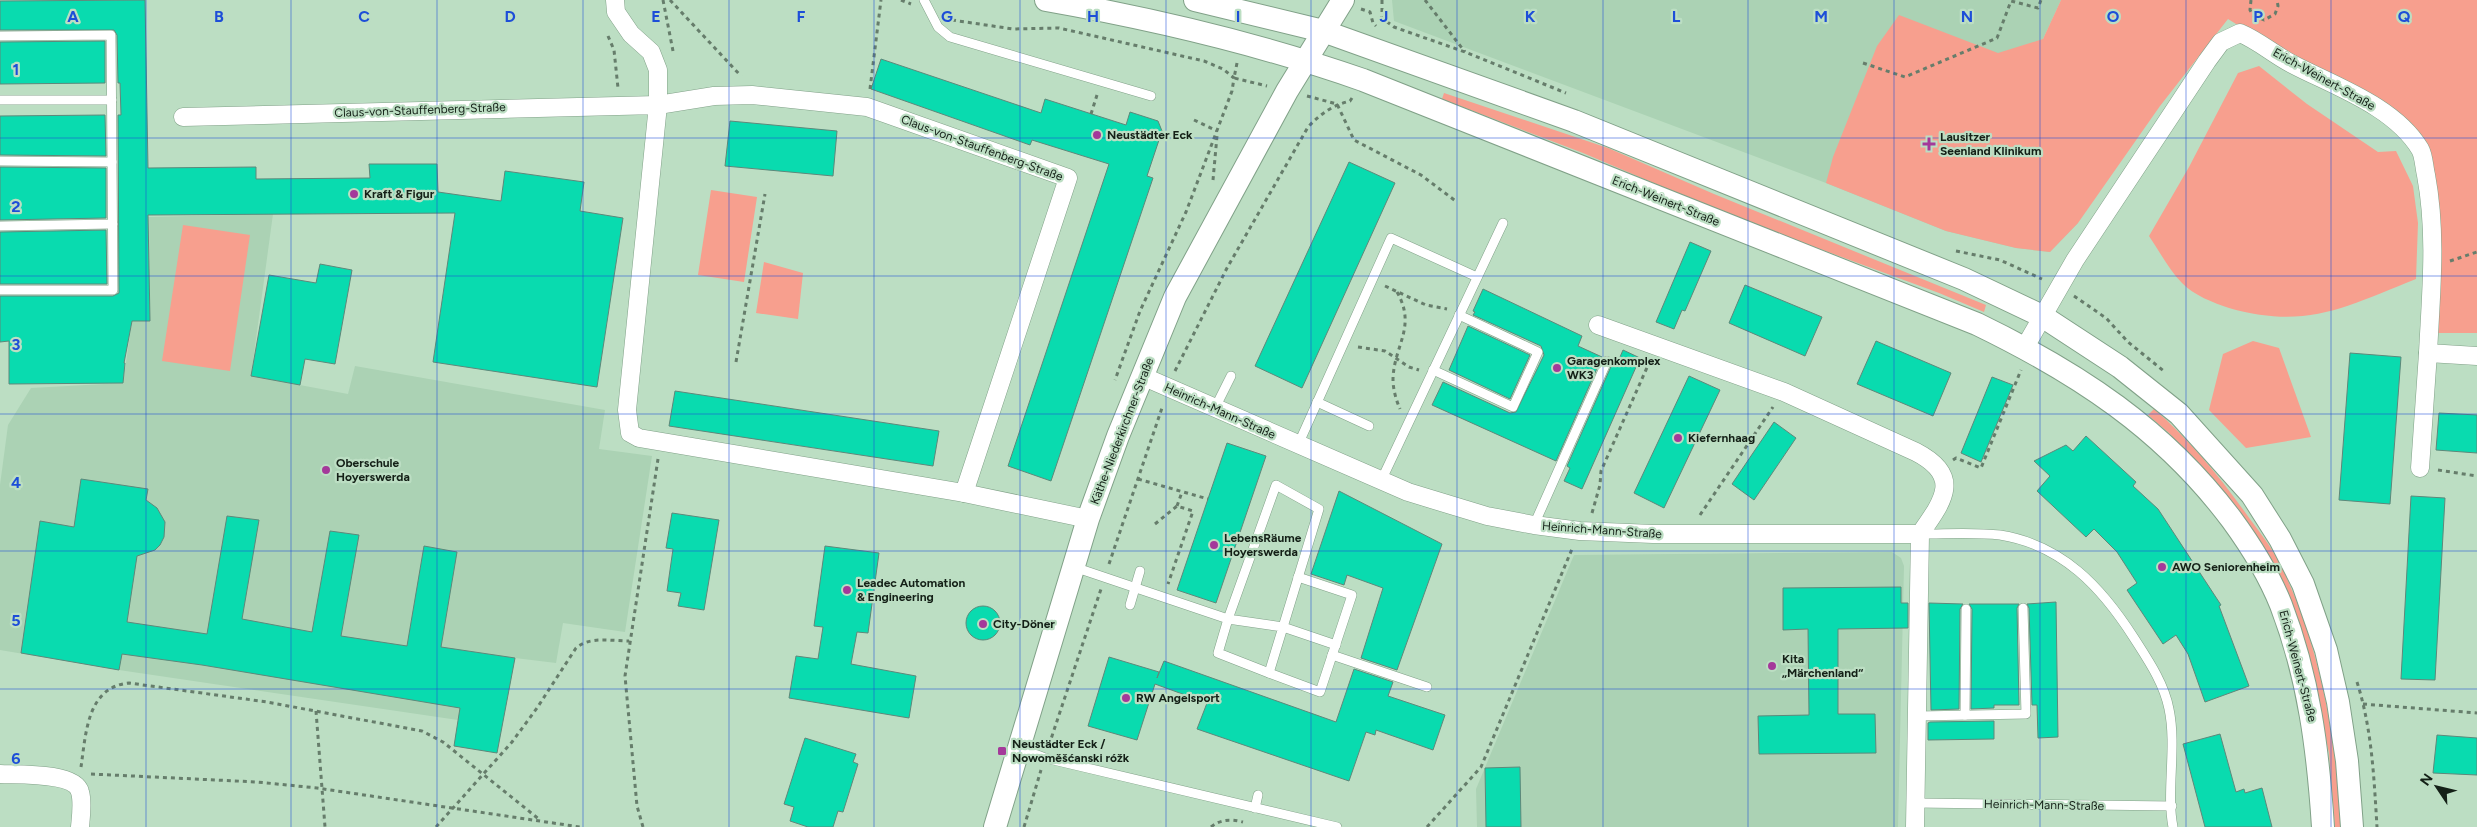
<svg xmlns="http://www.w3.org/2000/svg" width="2477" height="827" font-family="Figtree,sans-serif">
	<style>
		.built { fill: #abd2b4 }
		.green { fill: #f79f8e }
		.building { fill: #09dbaf; stroke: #5e887a }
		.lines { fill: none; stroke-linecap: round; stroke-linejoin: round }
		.service-casing { stroke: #81a188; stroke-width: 10 }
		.minor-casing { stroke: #81a188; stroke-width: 19 }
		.tertiary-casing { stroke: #81a188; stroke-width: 24 }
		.path { stroke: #667d6b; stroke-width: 3; stroke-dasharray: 4 4; stroke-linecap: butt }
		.service { stroke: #fff; stroke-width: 9 }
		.minor { stroke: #fff; stroke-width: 18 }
		.tertiary { stroke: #fff; stroke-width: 22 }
		.grid { fill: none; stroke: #1d4ed8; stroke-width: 1; stroke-opacity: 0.55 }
		.poi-dot { fill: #a4399a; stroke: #bcdec3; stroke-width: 2 }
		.labels { text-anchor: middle; stroke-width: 4.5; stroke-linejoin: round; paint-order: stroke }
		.street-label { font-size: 12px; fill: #142017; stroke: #bcdec3 }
		.poi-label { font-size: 12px; font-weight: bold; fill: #142017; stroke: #bcdec3; text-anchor: start }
		.grid-label { font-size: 16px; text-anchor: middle; font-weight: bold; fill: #1d4ed8; stroke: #bcdec3; stroke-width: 4.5; stroke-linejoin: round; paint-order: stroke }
	</style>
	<rect width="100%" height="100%" fill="#bcdec3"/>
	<g class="built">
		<polygon points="1392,0 2061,0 2043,39 2078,223 2050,252 2016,248 1946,231 1826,183 1394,21"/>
		<polygon points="273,214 251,376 348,394 355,366 605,410 599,449 652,456 625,632 563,623 556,663 515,658 497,753 454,746 458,720 119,670 0,650 0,485 8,425 31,388 123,383 132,321 150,321 148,217"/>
		<polygon points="1892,552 1901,558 1904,566 1898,827 1477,827 1476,789 1574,555"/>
	</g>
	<g class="green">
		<polygon points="2061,0 2477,0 2477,333 2429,333 2421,150 2401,126 2228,19 2160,106 2078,223 2050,252 2016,248 1946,231 1826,183 1833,157 1877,46 1899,15 1998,53 2043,39"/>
		<path d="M2259,66L2307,104L2378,152L2396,151L2413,186L2418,223L2416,279C2345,307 2307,330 2229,308C2214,303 2193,295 2182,283C2169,270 2160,252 2149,236L2189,167L2238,73Z"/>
		<polygon points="1444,93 1608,148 1714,194 1986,305 1984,312 1939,293 1736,218 1583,153 1442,99"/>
		<polygon points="711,190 757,197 744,282 698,275"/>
		<polygon points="183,225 250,235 230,371 162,361"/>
		<polygon points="764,262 803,273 798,319 756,313"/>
		<polygon points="2253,341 2279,348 2311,437 2246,448 2209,410 2223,354"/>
		<path d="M2154,409C2190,440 2220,477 2247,515C2258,530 2270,545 2279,562C2320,644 2336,736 2341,827H2335L2329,753L2311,674L2198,465L2169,433L2148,415Z"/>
	</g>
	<g class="building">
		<polygon points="145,0 148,168 256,167 256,179 370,178 369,164 437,164 438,192 501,201 505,171 584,182 580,211 623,218 597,387 433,362 455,213 148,215 150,321 132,321 124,363 125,363 123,383 9,384 9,341 0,342 0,296 113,296 119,293 118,115 121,115 120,83 118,83 117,35 114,30 0,30 0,1"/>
		<polygon points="105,41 105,83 0,84 0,42"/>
		<polygon points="881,59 1041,113 1045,99 1126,125 1130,112 1158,121 1162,131 1147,176 1153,178 1051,481 1008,466 1109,164 1032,140 1030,145 871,89"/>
		<polygon points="105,115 106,156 0,155 0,116"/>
		<polygon points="730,121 837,131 833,176 725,166"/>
		<polygon points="1349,162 1395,183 1302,388 1255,366"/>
		<polygon points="0,167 106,168 106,218 0,220"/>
		<polygon points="106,230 107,284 0,284 0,232"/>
		<polygon points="1690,242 1711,251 1685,311 1682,310 1674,329 1656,322"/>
		<polygon points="320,264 352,270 335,364 305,359 300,385 251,376 269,275 316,283"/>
		<polygon points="1745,285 1822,317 1805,356 1729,323"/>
		<polygon points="1483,289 1582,336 1578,346 1602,357 1556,461 1432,405 1443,382 1510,413 1516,412 1544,355 1541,346 1473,315 1475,312 1473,311"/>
		<polygon points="1468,326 1530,355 1510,399 1449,370"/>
		<polygon points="1876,341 1951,373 1933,416 1857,384"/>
		<polygon points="1623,350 1640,358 1582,489 1564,481 1570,468 1567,466 1613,362 1617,364"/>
		<polygon points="2350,353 2401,357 2390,504 2339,500"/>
		<polygon points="1689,376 1720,390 1664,508 1634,493"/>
		<polygon points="1992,377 2013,385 1981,462 1961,453"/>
		<polygon points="675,391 939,431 933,466 669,426"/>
		<polygon points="2439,413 2477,415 2477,453 2436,450"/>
		<polygon points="1774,422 1796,438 1754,500 1732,484"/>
		<polygon points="2086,436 2136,482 2133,486 2158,509 2221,605 2219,606 2249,686 2205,702 2188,654 2176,635 2163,644 2127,590 2137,583 2117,552 2094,529 2086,537 2037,491 2050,476 2034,461 2066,445 2073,451"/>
		<polygon points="1227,443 1266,456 1216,603 1177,590"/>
		<polygon points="81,479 148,489 146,500 157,508 165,522 164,537 160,545 155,550 137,556 127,622 207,634 227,516 259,520 242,619 312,632 330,531 359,535 341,636 407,646 424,546 457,552 441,647 515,658 497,753 454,746 460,708 202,665 122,654 119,670 21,653 40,521 74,527"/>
		<polygon points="1339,491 1442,544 1397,670 1361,658 1383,588 1347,575 1344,585 1311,574"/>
		<polygon points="2411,496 2445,498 2435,680 2401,679"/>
		<polygon points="672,513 719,520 704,610 678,606 681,593 667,591 673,549 666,548"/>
		<polygon points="825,546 879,553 868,633 857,632 851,664 916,676 909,718 789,698 796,656 818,659 823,627 814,626"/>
		<polygon points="1901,587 1901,603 1908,603 1908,628 1838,629 1838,714 1875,714 1876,753 1759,754 1758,716 1809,715 1808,629 1783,630 1783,588"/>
		<polygon points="2056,602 2058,737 2038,738 2037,705 2032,705 2029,608 2027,604"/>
		<polygon points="1929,603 1963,604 1960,609 1959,709 1931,710"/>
		<polygon points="1969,604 2019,604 2017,608 2019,705 1994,705 1994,708 1971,709 1972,609"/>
		<circle cx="983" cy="623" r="17"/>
		<polygon points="1109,657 1159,672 1157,678 1164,661 1336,722 1354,669 1393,682 1388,696 1445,715 1433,750 1376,730 1375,735 1366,732 1349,781 1197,729 1207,703 1155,684 1137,740 1088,726"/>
		<polygon points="1994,721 1994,739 1928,740 1928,723 1930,722"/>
		<polygon points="2220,734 2236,792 2244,789 2245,793 2262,788 2272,827 2205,827 2183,744"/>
		<polygon points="2437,735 2477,738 2477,775 2433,773"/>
		<polygon points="805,738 856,754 853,762 858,764 843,812 838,811 833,827 808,827 790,821 794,807 784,804"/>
		<polygon points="1520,767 1521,827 1486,827 1485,768"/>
	</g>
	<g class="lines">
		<defs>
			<g id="service">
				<polyline points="924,0 938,27 950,37 1151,96"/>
				<polyline points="0,36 111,35 113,290 0,290"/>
				<polyline points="0,100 112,100"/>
				<polyline points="0,161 112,162"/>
				<polyline points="0,226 113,224"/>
				<polyline points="1433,370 1513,407 1538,352 1459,315"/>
				<polyline points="1317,402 1369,426"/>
				<polyline points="1215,408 1231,376"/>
				<polyline points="1298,445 1391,238 1477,277"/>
				<polyline points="1381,481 1503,223"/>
				<polyline points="1534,525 1607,361"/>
				<path d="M1921,534C1947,534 1974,532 2000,535C2063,545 2102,588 2134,638C2148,660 2164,683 2169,709C2177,747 2166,792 2173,827"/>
				<path d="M1074,567L1228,619L1276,485L1319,509C1302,564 1286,618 1269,673L1218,653L1228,619L1283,627L1336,645"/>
				<polyline points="1130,605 1140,571"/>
				<polyline points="1332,655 1427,687"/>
				<polyline points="1269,673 1320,692 1352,595 1298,577"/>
				<polyline points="1965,715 1966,609"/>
				<polyline points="1918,716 2026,714 2023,608"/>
				<polyline points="1019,748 1045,758 1337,827"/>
				<polyline points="1916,803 2172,806"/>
				<polyline points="1255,808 1258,795"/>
			</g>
			<g id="minor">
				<polyline points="615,0 616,12 631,34 651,52 658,70 658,105 714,96 752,95 867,107 1068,178 964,493"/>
				<polyline points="183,117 658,105 627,410 630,433 639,438 964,493 1088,519"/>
				<path d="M1598,325L1784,392L1916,452C1962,476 1944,500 1920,534L1915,827"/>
				<path d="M2025,347L2075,260L2207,61L2221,42L2240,33C2259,41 2273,54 2292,64C2334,86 2394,106 2420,149C2424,156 2424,167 2426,175C2437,234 2431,293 2428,353L2477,356"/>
				<polyline points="1142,376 1408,492 1487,516 1534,525 1580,531 1653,534 1920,534"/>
				<polyline points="2420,468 2428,353"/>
				<path d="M0,774C17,775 75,772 80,792C83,802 81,816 80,827"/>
			</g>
			<g id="tertiary">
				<path d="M1046,0C1154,19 1260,44 1363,80L1977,324C2078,373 2164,429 2232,520C2251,546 2269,575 2281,605C2309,678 2318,750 2323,827"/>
				<polyline points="1195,0 1323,31 1574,121 1964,279 2042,316 2120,367 2179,414 2252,495 2280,539 2303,584 2326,650 2338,702 2347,761 2352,827"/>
				<polyline points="995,827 1088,519 1118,436 1175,297 1287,91 1343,0"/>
			</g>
		</defs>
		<use href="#service" class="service-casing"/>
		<use href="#minor" class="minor-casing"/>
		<use href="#tertiary" class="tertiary-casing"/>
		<g class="path">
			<polyline points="663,0 673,51"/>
			<polyline points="670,0 741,76"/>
			<polyline points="901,0 911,4"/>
			<polyline points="1382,0 1382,18 1394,27 1465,52 1566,93"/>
			<polyline points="1425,0 1465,52"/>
			<polyline points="2251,0 2250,10 2253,15 2264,20 2275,14 2278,6 2277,0"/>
			<polyline points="1361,9 1370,12 1373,23 1376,26"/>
			<polyline points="952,20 1013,29 1059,28 1204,61 1223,69 1234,78 1232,91 1186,212 1140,311 1115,380"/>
			<polyline points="608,36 614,50 618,88"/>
			<polyline points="1237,63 1234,78 1267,86"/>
			<polyline points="1863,63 1905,77 1997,38 2011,1 2038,8 2041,0"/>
			<polyline points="870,89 881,0"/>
			<polyline points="1307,96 1337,104 1354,140 1421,175 1457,202"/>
			<polyline points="1091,114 1097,95"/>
			<polyline points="1194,120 1217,131"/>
			<polyline points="1213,180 1217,136"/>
			<polyline points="1956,251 2000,260 2042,279"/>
			<polyline points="2450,261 2477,252"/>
			<polyline points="1385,286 1426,305 1447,309"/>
			<path d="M1397,292C1417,327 1394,345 1393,379C1393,389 1396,400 1400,409"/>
			<polyline points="2074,296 2106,318 2128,342 2165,372"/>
			<polyline points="1358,347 1385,351 1409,367 1419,370"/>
			<polyline points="736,362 765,194"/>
			<path d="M1175,371L1227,268L1308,127C1320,114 1333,105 1350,101L1352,98"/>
			<polyline points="1953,460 1956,458 1981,468 2021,370"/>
			<polyline points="2438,470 2477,476"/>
			<polyline points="1138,479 1208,499"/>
			<polyline points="1177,506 1182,492"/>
			<polyline points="1592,513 1600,485 1601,471 1649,363"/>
			<polyline points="1700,515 1773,407"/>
			<polyline points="1155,524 1177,506 1193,511 1168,584"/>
			<polyline points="1109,564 1163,405"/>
			<path d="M2357,682C2372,729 2374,778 2377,827"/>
			<polyline points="2363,704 2477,713"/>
			<polyline points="316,711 325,827"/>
			<polyline points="1049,745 1101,589"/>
			<path d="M81,767C86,733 87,687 129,683L267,702L422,731L443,742L540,820"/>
			<polyline points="91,774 257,782 317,788 580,827"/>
			<path d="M436,827L512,742L537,708L576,648C590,636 611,641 629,641"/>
			<polyline points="643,827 637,806 625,676 658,459"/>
			<polyline points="1024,827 1041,770"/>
			<path d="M1211,827C1221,819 1231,819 1243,822"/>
			<polyline points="1427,827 1481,767 1572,549"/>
		</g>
		<use href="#service" class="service"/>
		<use href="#minor" class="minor"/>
		<use href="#tertiary" class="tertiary"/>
	</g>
	<path class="grid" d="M146,0V827M291,0V827M437,0V827M583,0V827M729,0V827M874,0V827M1020,0V827M1166,0V827M1311,0V827M1457,0V827M1603,0V827M1748,0V827M1894,0V827M2040,0V827M2186,0V827M2331,0V827M0,138H2477M0,276H2477M0,414H2477M0,551H2477M0,689H2477"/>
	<g class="poi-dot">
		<circle cx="1097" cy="135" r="5"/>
		<path d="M1926.5 136.5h5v5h5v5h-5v5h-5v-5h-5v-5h5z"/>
		<circle cx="354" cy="194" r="5"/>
		<circle cx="1557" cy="368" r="5"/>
		<circle cx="1678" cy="438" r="5"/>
		<circle cx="326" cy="470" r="5"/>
		<circle cx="1214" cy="545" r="5"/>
		<circle cx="2162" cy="567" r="5"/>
		<circle cx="847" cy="590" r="5"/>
		<circle cx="983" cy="624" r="5"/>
		<circle cx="1772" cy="666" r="5"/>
		<circle cx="1126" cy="698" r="5"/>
		<rect x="997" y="746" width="10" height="10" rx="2.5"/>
	</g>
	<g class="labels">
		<g class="street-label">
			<text transform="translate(2324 79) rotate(29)" y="4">Erich-Weinert-Straße</text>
			<text transform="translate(420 110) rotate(-2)" y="4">Claus-von-Stauffenberg-Straße</text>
			<text transform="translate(982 148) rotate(20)" y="4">Claus-von-Stauffenberg-Straße</text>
			<text transform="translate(1666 201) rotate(22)" y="4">Erich-Weinert-Straße</text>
			<text transform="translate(1220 411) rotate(24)" y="4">Heinrich-Mann-Straße</text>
			<text transform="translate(1122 431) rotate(-69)" y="4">Käthe-Niederkirchner-Straße</text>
			<text transform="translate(1602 530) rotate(4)" y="4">Heinrich-Mann-Straße</text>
			<text transform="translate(2298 666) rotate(75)" y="4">Erich-Weinert-Straße</text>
			<text transform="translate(2044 805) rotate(1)" y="4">Heinrich-Mann-Straße</text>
		</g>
		<g class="poi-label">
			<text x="1107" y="139">Neustädter Eck</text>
			<text x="1940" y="141">Lausitzer<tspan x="1940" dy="14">Seenland Klinikum</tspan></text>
			<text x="364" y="198">Kraft &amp; Figur</text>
			<text x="1567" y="365">Garagenkomplex<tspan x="1567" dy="14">WK3</tspan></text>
			<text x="1688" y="442">Kiefernhaag</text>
			<text x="336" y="467">Oberschule<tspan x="336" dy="14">Hoyerswerda</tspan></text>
			<text x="1224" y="542">LebensRäume<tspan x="1224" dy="14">Hoyerswerda</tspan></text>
			<text x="2172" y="571">AWO Seniorenheim</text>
			<text x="857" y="587">Leadec Automation<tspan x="857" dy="14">&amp; Engineering</tspan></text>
			<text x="993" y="628">City-Döner</text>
			<text x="1782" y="663">Kita<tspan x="1782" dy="14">„Märchenland“</tspan></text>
			<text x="1136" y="702">RW Angelsport</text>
			<text x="1012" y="748">Neustädter Eck /<tspan x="1012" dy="14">Nowoměšćanski róžk</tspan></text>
		</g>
	</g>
	<g class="grid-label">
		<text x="73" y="22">A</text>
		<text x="219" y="22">B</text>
		<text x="364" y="22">C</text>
		<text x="510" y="22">D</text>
		<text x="656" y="22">E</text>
		<text x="801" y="22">F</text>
		<text x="947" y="22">G</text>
		<text x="1093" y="22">H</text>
		<text x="1238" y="22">I</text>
		<text x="1384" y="22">J</text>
		<text x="1530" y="22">K</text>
		<text x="1676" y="22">L</text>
		<text x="1821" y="22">M</text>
		<text x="1967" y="22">N</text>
		<text x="2113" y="22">O</text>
		<text x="2258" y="22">P</text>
		<text x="2404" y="22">Q</text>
		<text x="16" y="75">1</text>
		<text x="16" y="212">2</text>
		<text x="16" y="350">3</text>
		<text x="16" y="488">4</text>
		<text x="16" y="626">5</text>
		<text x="16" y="764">6</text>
	</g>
	<g transform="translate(2437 787) rotate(305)" stroke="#bcdec3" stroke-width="4" paint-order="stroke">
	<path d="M0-4L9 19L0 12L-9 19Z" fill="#142017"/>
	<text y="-8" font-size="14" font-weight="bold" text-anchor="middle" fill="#142017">N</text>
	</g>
</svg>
